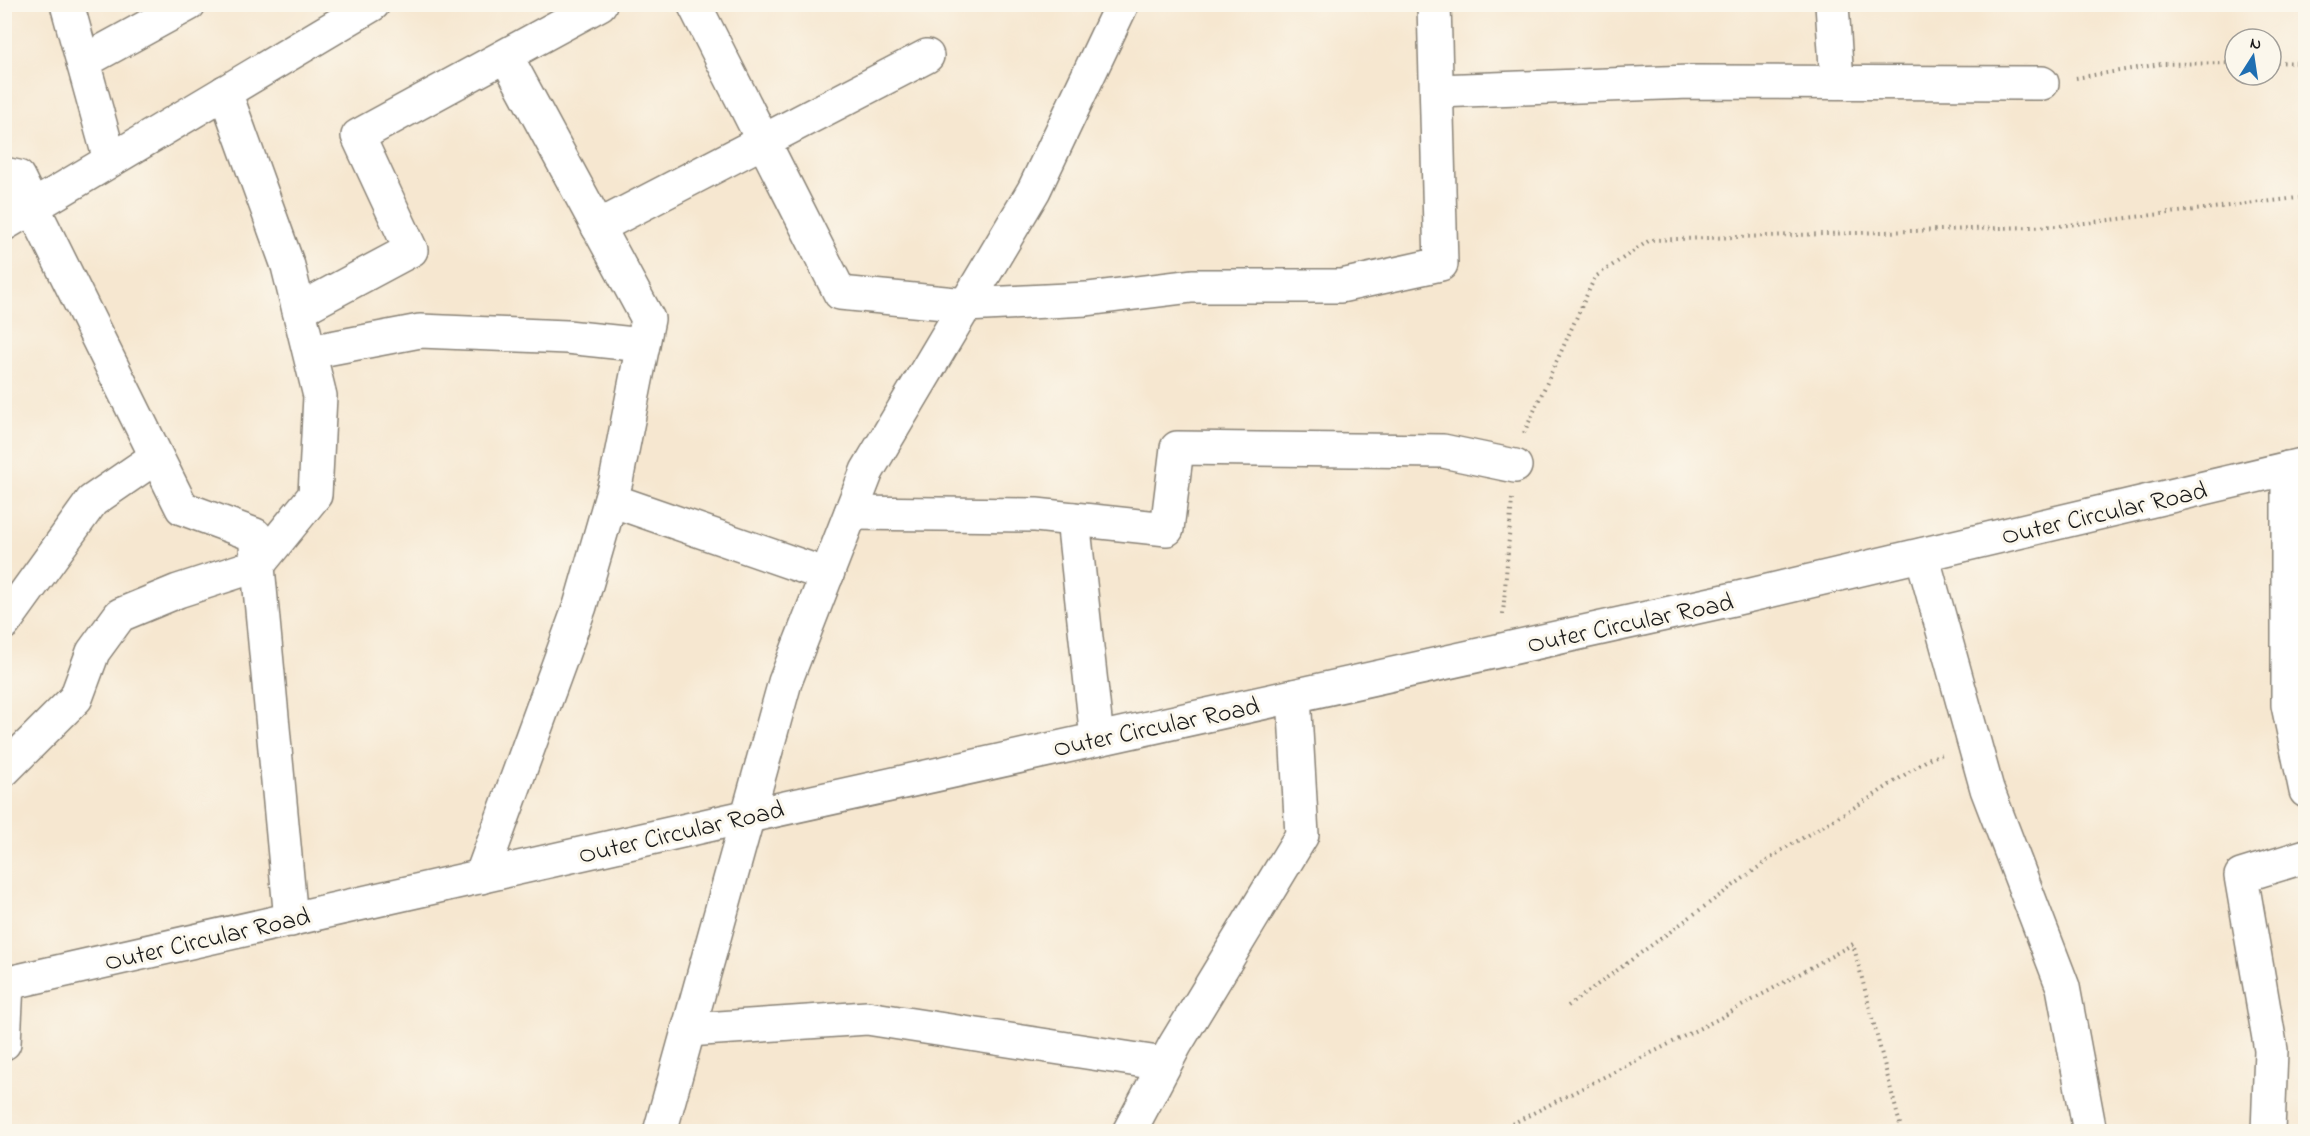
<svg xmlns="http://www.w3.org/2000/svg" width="2310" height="1136" font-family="'Indie Flower',sans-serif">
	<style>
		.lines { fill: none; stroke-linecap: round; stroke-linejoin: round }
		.minor-casing { stroke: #898276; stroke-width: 36 }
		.path { stroke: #898276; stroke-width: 4; stroke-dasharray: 1.5 4.5; stroke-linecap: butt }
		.minor { stroke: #fff; stroke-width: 33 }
		.labels { text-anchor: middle; stroke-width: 6; stroke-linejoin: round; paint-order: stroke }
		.street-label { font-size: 26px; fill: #1c1c1c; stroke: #fbf7ec }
	</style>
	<rect width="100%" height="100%" fill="#fbf7ec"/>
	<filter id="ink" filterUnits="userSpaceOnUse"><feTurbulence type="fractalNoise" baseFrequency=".0167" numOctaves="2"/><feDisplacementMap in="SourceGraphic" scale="12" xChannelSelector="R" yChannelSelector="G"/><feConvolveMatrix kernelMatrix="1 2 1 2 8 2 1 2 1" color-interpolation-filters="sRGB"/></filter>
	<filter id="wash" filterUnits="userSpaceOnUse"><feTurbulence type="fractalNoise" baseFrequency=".008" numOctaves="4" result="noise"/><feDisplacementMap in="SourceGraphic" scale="24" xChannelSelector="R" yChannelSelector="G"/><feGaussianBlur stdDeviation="1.35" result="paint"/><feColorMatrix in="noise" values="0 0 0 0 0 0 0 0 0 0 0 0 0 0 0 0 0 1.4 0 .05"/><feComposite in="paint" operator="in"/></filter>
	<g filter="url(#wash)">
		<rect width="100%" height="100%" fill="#f6e7d0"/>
	</g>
	<g filter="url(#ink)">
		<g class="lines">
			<defs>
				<g id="minor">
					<polyline points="67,4 110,160"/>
					<polyline points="694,4 840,293 966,305 1087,299 1192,286 1341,286 1441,264 1434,4"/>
					<polyline points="1832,4 1837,82"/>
					<polyline points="83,62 189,4"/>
					<polyline points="1437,91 1690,82 2042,83"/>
					<polyline points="4,174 18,177 182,508 255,535 291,920"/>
					<polyline points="4,224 373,4"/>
					<polyline points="598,227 927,56"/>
					<polyline points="299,310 411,250 358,136 600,4"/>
					<polyline points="310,352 420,331 567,337 643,345"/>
					<polyline points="2288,468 2288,705 2306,791"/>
					<polyline points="611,500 827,575"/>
					<polyline points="851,513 1036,515 1167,529 1177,448 1443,451 1515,466"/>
					<polyline points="1073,519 1097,739"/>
					<polyline points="1922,555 1987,789 2063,987 2090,1132"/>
					<polyline points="4,623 92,501 156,457"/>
					<polyline points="4,770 76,698 93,652 120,615 178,591 258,565 315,495 320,396 288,266 225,92"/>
					<polyline points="481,877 580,606 616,481 648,319 506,56"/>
					<polyline points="4,984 722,822 1738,598 2306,464"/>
					<polyline points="688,1030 867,1018 1164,1064"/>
					<polyline points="4,1043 7,983"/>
					<polyline points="660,1132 785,682 867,471 1034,190 1122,4"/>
					<polyline points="1129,1132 1175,1045 1302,835 1294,696"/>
					<polyline points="2268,1132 2271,1050 2241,876 2306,856"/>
				</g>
			</defs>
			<use href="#minor" class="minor-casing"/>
			<g class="path">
				<polyline points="2271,62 2306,63"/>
				<polyline points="2076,78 2161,64 2235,63"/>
				<polyline points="1524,433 1595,277 1650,240 2059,226 2306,197"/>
				<polyline points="1503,614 1512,499"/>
				<polyline points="1568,1006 1782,850 1870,798 1930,758 1943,754"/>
				<polyline points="1496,1132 1720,1018 1853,944 1902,1132"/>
			</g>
			<use href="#minor" class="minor"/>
		</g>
	</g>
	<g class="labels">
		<g class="street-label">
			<text transform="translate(2104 512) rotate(-13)" y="9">Outer Circular Road</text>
			<text transform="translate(1630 622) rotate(-12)" y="9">Outer Circular Road</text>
			<text transform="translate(1156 726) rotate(-12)" y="9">Outer Circular Road</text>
			<text transform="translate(681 831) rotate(-13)" y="9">Outer Circular Road</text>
			<text transform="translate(207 938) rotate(-13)" y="9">Outer Circular Road</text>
		</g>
	</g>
	<rect width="2310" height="1136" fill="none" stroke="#fbf7ec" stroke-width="24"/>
	<g transform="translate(2253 57) rotate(12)"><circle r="28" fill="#fbf7ec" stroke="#a29f99" stroke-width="1.5"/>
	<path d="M0-4.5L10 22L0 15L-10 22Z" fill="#1f6fb2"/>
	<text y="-9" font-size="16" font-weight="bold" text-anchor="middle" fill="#1c1c1c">N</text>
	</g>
</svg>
